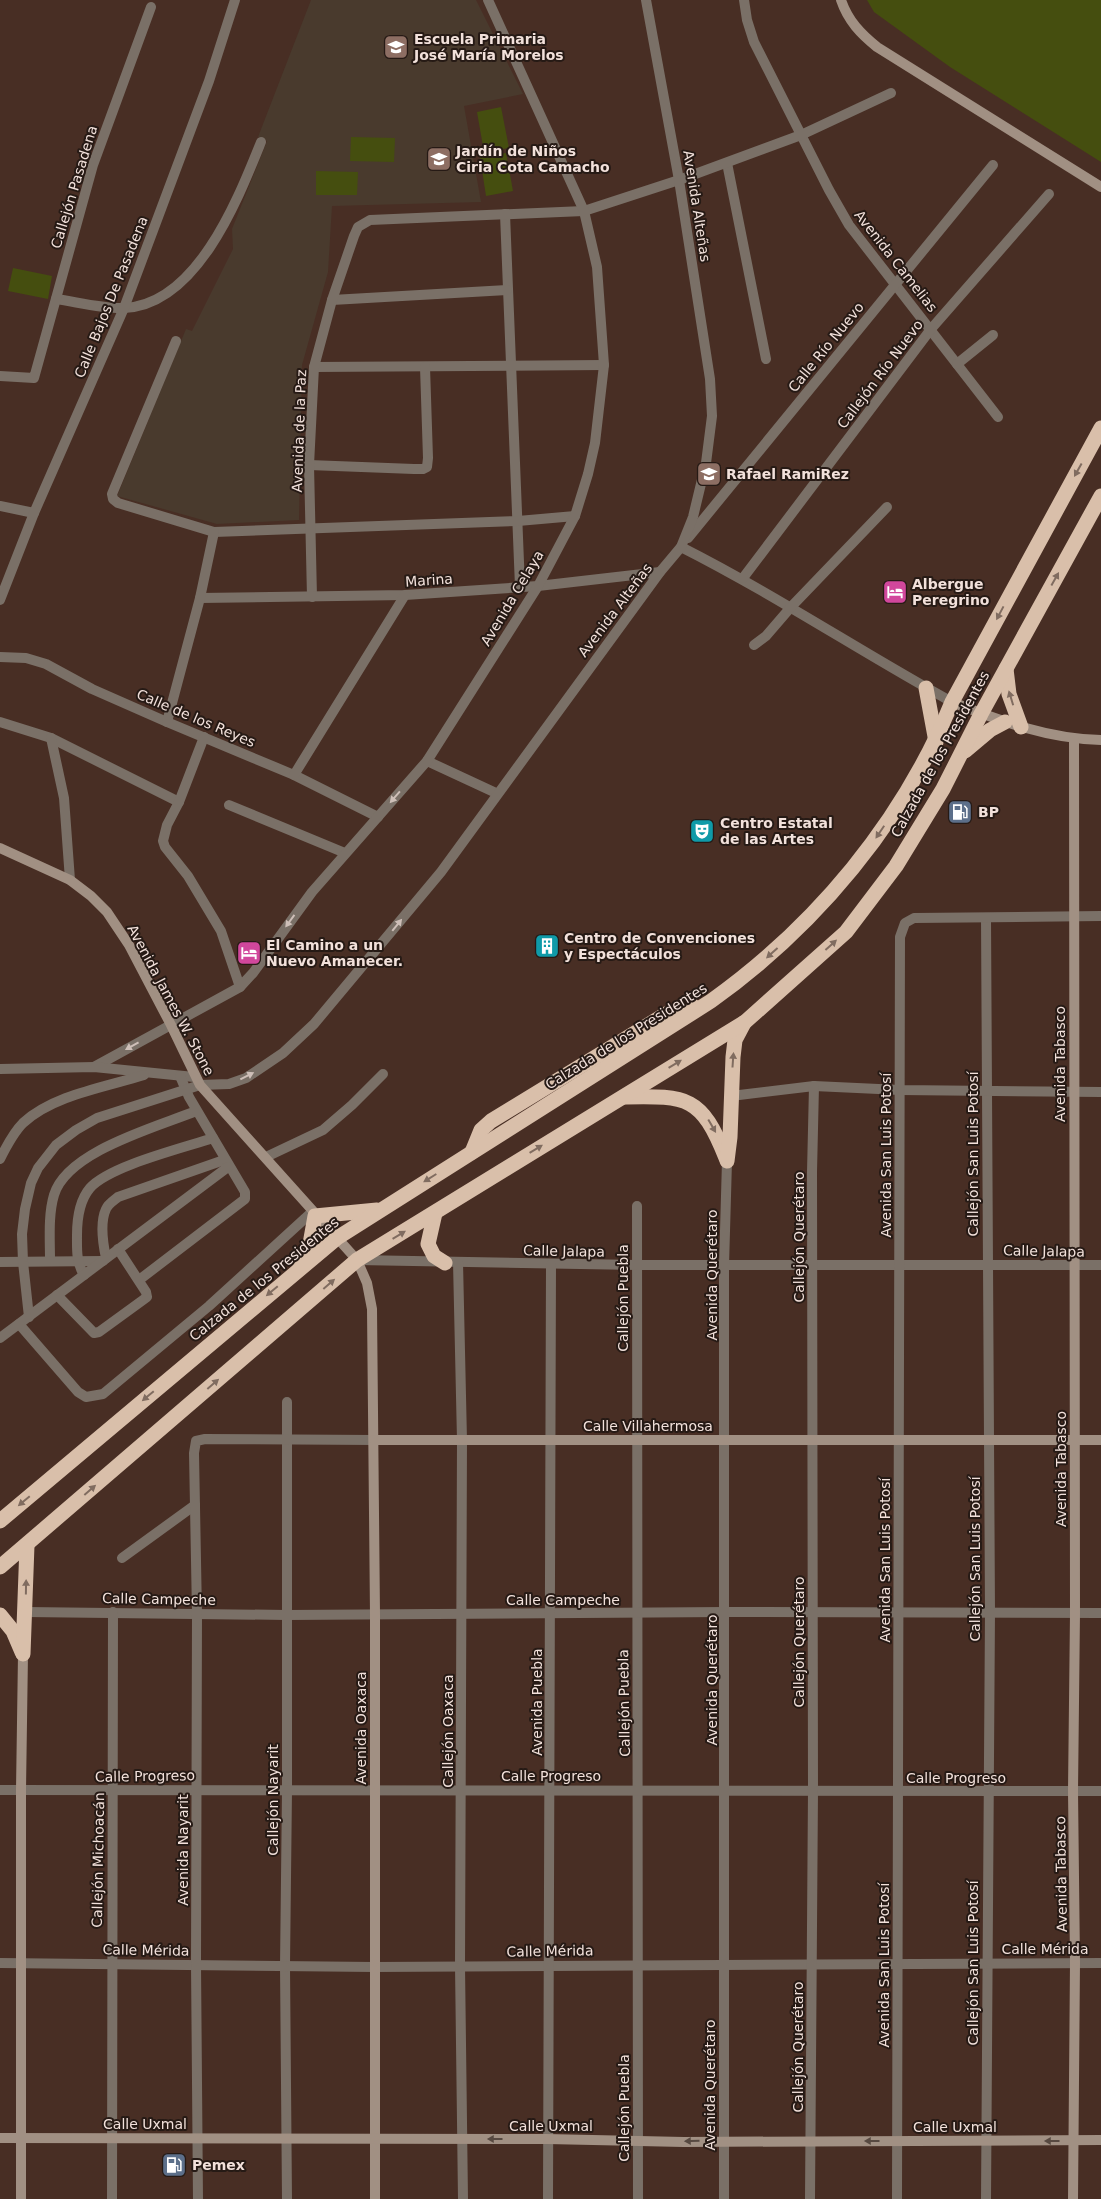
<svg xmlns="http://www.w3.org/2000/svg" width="1101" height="2199" font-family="'DejaVu Sans',sans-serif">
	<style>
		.education { fill: #493a2d }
		.green { fill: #454e0f }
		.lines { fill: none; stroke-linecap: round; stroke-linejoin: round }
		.street { stroke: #7a7067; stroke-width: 10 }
		.secondary { stroke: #a19083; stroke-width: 10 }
		.highway { stroke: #d9bfaa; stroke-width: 15 }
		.oneway { fill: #806c60 }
		.oneway2 { fill: #cebfb8 }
		.oneway3 { fill: #574941 }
		.labels { text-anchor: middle; stroke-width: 4; stroke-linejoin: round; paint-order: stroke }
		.poi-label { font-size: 14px; font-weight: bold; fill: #f2e1db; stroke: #261a15; text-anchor: start }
		.street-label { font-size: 14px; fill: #f2e1db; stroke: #261a15 }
	</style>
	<rect width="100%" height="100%" fill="#482e24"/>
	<polygon class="education" points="311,0 476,0 523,94 464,106 481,202 332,206 328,272 302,365 299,520 217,524 117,496 186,329 192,331 233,249 232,229 267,141 258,137"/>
	<g class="green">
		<polygon points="867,0 1101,0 1101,162 950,67 874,12"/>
		<polygon points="501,107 509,148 484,152 477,112"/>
		<polygon points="351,137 395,138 394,162 350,161"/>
		<polygon points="506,153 513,191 486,196 480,157"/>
		<polygon points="316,171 358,172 357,195 316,195"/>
		<polygon points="13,268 52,276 48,299 8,291"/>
	</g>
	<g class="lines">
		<g class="street">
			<polyline points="744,0 747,20 754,42 829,190 849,225 998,417"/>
			<polyline points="727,163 766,359"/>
			<polyline points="505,214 520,587"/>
			<path d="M56,299C77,302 103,309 124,308C197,305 238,199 261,142"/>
			<polyline points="332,300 507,290"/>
			<polyline points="176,341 112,494 113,499 118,503 214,532 518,521 575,516"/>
			<polyline points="957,364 993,335"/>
			<polyline points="314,367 604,365"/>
			<polyline points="0,376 34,378 93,165 151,7"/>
			<polyline points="309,465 414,469 423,469 427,467 428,458 425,367"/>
			<polyline points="0,506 34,513"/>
			<polyline points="688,538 993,165"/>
			<path d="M681,547C774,594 861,652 952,702"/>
			<polyline points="743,578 931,329 1049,194"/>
			<polyline points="312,597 309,465 314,367 332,300 354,236 358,227 370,220 584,211 679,180 801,135 891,93"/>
			<polyline points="200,598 405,595 538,586 660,572"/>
			<polyline points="0,600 34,513 124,308 209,81 235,0"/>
			<polyline points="754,645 766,636 791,607 887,507"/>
			<polyline points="0,657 26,658 46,664 92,689 167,722 294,775 378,817"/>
			<polyline points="0,722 51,738 179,802"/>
			<polyline points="167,722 200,598 214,532"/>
			<polyline points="204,737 179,802 167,825 163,841 165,847 188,876 221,931 240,987"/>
			<polyline points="51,738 64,798 70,880"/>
			<polyline points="427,761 496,793"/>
			<polyline points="294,775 405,595"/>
			<polyline points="229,805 345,853"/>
			<polyline points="986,918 990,1612 986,2199"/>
			<polyline points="94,1067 240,987 253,973 312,892 427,761 538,586 575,516 588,474 595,443 604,365 597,267 584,211 488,0"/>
			<polyline points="0,1069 94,1067 194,1077"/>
			<polyline points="731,1096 814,1086 900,1090 1101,1092"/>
			<polyline points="266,1157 323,1130 352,1105 383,1074"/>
			<path d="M0,1159C6,1147 13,1133 23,1123C53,1095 106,1087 144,1075"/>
			<polyline points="637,1206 638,2199"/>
			<path d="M106,1258C103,1244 100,1222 106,1209C108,1204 113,1201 118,1197L224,1160"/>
			<path d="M50,1260C50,1240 48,1215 54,1195C67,1151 157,1127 196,1111"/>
			<polyline points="357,1260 637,1265 1101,1265"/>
			<polyline points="0,1262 103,1261"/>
			<polyline points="458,1262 462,1440 460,1966 463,2199"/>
			<path d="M84,1275C76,1262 77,1249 77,1235C77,1218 79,1201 90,1188C109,1166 183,1148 213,1138"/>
			<polyline points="139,1280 245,1199 245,1192 189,1097 180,1076"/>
			<polyline points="57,1295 94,1333 99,1332 143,1300 147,1297 146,1292 118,1249"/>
			<polyline points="29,1317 23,1262 22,1234 25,1209 31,1183 38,1168 56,1145 76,1130 97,1118 200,1085 229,1084 246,1078 283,1053 314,1024 441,872 660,572 681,547 693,517 706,463 712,416 710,379 679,180 646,0"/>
			<polyline points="19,1324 78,1392 86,1397 103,1394 209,1306 312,1212"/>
			<polyline points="0,1338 228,1167"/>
			<polyline points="287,1402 287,1790 285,1966 287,2199"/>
			<polyline points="122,1558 195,1505"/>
			<polyline points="26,1612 287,1615 726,1612 1101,1613"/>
			<polyline points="0,1790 1101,1791"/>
			<polyline points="0,1963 374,1967 1101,1963"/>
			<polyline points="112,2199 113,1612"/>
			<polyline points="198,2199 196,1964 197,1614 194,1453 196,1441 205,1439 374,1440"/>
			<polyline points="548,2199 551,1265"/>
			<polyline points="724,2199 724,1266 727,1161"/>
			<polyline points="810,2199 813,1790 812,1172 814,1086"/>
			<polyline points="897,2199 900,937 905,923 914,918 1101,916"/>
		</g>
		<g class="secondary">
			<path d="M841,0C848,21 861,34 877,47L1101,187"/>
			<path d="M952,702C1000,721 1049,739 1101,740"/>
			<polyline points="0,848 70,880 91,896 107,912 129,945 171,1025 200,1085 357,1260 367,1283 372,1309 375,1615 375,2199"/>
			<polyline points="374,1440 1101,1440"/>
			<polyline points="0,2138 547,2139 684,2142 1101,2140"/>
			<polyline points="21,2199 21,1790 23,1654"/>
			<polyline points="1073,2199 1075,1962 1073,1791 1075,1613 1074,739"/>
		</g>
		<g class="highway">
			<polyline points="1006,669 1009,694 1021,727"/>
			<polyline points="926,688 936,742"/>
			<polyline points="965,751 990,730 1005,722"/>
			<path d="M624,1097C687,1096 701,1095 726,1158"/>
			<polyline points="472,1152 481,1130 491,1121 666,1014 693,1006"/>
			<polyline points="727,1161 730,1137 733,1057 735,1040 744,1023"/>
			<polyline points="435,1213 428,1244 434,1256 445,1263"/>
			<polyline points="300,1266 310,1244 315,1216 377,1210"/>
			<path d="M0,1521L337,1238L711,1001C816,926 903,822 952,702L1101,428"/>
			<polyline points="0,1567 357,1260 745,1022 846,932 896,866 943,789 981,714 1101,496"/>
			<polyline points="0,1615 13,1631 22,1652"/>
			<polyline points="23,1654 27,1545"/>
		</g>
	</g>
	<defs><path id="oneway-solid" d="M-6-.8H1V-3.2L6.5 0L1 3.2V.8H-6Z" transform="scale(1.25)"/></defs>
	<g class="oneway">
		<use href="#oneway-solid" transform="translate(1078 470) rotate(119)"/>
		<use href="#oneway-solid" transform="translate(1055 579) rotate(-61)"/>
		<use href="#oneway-solid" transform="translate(1000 613) rotate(118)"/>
		<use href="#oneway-solid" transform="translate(1011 698) rotate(-107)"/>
		<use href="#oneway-solid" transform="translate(880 832) rotate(124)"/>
		<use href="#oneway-solid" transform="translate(831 945) rotate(-42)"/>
		<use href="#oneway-solid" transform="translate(772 953) rotate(138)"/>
		<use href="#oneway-solid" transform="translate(733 1060) rotate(-86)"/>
		<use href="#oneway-solid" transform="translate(675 1064) rotate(-31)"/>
		<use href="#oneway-solid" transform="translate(712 1126) rotate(60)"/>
		<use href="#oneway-solid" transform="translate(536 1149) rotate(-31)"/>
		<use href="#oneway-solid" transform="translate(430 1178) rotate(148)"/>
		<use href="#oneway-solid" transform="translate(399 1235) rotate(-31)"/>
		<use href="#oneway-solid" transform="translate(329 1284) rotate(-41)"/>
		<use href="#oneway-solid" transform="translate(272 1291) rotate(140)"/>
		<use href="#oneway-solid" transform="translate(213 1384) rotate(-41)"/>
		<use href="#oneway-solid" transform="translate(148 1396) rotate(140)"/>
		<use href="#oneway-solid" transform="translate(90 1490) rotate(-41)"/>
		<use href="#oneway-solid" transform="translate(24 1501) rotate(140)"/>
		<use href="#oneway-solid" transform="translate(26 1587) rotate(-89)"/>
	</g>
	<g class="oneway2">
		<use href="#oneway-solid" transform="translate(395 797) rotate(131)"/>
		<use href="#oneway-solid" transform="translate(290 921) rotate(126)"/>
		<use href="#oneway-solid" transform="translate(397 925) rotate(-51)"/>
		<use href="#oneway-solid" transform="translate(132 1046) rotate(151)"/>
		<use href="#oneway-solid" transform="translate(247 1076) rotate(-27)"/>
	</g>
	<g class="oneway3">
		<use href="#oneway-solid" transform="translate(495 2139) rotate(180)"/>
		<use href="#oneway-solid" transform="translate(692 2141) rotate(179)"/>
		<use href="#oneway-solid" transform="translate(872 2141) rotate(-180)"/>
		<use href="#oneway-solid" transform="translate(1052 2141) rotate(180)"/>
	</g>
	<defs>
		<symbol id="school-square" viewBox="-11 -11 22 22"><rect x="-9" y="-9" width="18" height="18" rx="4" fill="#8d6e63" stroke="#261a15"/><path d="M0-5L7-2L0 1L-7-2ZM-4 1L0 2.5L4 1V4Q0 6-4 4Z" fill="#fff"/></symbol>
		<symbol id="hotel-square" viewBox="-11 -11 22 22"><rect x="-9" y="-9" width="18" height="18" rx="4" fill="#d1479c" stroke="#261a15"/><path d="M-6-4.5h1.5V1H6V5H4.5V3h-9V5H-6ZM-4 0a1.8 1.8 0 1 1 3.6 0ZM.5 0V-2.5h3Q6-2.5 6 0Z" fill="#fff"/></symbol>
		<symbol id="fuel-square" viewBox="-11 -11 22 22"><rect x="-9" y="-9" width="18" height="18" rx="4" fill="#5c6f8a" stroke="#261a15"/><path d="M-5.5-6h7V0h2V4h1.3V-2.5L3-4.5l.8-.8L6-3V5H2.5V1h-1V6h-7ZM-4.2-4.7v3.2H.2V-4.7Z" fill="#fff"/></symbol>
		<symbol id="theatre-square" viewBox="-11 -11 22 22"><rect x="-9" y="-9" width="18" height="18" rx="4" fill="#0f9aa8" stroke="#261a15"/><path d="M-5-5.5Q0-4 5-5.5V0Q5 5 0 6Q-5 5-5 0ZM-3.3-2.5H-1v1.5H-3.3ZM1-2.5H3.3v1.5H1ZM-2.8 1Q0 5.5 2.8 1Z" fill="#fff"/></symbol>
		<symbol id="building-square" viewBox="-11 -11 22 22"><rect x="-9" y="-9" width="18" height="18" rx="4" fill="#0f9aa8" stroke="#261a15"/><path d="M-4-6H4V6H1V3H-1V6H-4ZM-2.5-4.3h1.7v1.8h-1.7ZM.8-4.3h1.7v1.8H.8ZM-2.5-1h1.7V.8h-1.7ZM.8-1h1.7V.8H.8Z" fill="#fff"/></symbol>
	</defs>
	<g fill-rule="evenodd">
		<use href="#school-square" x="382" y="33" width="28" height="28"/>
		<use href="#school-square" x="425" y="145" width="28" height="28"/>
		<use href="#school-square" x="695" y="460" width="28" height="28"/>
		<use href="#hotel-square" x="881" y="578" width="28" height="28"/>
		<use href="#fuel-square" x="946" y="798" width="28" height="28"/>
		<use href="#theatre-square" x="688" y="817" width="28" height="28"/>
		<use href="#building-square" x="533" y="932" width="28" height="28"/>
		<use href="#hotel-square" x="235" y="939" width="28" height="28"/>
		<use href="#fuel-square" x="160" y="2151" width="28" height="28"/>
	</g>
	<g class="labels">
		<g class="poi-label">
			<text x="414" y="44">Escuela Primaria<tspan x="414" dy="16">José María Morelos</tspan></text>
			<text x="456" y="156">Jardín de Niños<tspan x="456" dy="16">Ciria Cota Camacho</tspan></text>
			<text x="726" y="479">Rafael RamiRez</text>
			<text x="912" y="589">Albergue<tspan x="912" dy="16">Peregrino</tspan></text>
			<text x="978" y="817">BP</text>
			<text x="720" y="828">Centro Estatal<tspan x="720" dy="16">de las Artes</tspan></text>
			<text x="564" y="943">Centro de Convenciones<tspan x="564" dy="16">y Espectáculos</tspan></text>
			<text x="266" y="950">El Camino a un<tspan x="266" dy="16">Nuevo Amanecer.</tspan></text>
			<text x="192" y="2170">Pemex</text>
		</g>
		<g class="street-label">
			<text transform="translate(74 187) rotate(-73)" y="5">Callejón Pasadena</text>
			<text transform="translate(697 206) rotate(81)" y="5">Avenida Alteñas</text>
			<text transform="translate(896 261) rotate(52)" y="5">Avenida Camelias</text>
			<text transform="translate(111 297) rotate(-68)" y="5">Calle Bajos De Pasadena</text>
			<text transform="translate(826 347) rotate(-51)" y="5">Calle Río Nuevo</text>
			<text transform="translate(880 374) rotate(-53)" y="5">Callejón Río Nuevo</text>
			<text transform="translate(299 431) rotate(-88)" y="5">Avenida de la Paz</text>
			<text transform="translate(429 580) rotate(-4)" y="5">Marina</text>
			<text transform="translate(512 598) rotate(-59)" y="5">Avenida Celaya</text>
			<text transform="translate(615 610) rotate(-53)" y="5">Avenida Alteñas</text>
			<text transform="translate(196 718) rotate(23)" y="5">Calle de los Reyes</text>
			<text transform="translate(940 754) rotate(-61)" y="5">Calzada de los Presidentes</text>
			<text transform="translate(171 1000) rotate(62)" y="5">Avenida James W. Stone</text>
			<text transform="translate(626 1036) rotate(-32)" y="5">Calzada de los Presidentes</text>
			<text transform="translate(1060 1064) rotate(-90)" y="5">Avenida Tabasco</text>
			<text transform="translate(973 1154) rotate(-90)" y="5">Callejón San Luis Potosí</text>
			<text transform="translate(886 1155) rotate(-90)" y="5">Avenida San Luis Potosí</text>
			<text transform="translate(799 1237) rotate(-90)" y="5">Callejón Querétaro</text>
			<text transform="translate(564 1251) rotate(1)" y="5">Calle Jalapa</text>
			<text transform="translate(1044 1251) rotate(1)" y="5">Calle Jalapa</text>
			<text transform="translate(712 1275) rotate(-90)" y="5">Avenida Querétaro</text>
			<text transform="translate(264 1279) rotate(-39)" y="5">Calzada de los Presidentes</text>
			<text transform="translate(623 1298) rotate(-90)" y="5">Callejón Puebla</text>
			<text x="648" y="1431">Calle Villahermosa</text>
			<text transform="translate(1061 1469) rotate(-90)" y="5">Avenida Tabasco</text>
			<text transform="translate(975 1559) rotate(-90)" y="5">Callejón San Luis Potosí</text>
			<text transform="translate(885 1560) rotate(-90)" y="5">Avenida San Luis Potosí</text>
			<text transform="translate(159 1599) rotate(1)" y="5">Calle Campeche</text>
			<text x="563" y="1605">Calle Campeche</text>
			<text transform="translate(799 1642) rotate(-90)" y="5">Callejón Querétaro</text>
			<text transform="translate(712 1680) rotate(-90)" y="5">Avenida Querétaro</text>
			<text transform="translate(537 1702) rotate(-90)" y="5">Avenida Puebla</text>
			<text transform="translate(624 1703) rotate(-91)" y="5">Callejón Puebla</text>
			<text transform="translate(361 1728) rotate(-90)" y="5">Avenida Oaxaca</text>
			<text transform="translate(448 1731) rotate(-90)" y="5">Callejón Oaxaca</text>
			<text transform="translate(145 1776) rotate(-1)" y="5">Calle Progreso</text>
			<text x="551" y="1781">Calle Progreso</text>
			<text x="956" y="1783">Calle Progreso</text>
			<text transform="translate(273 1800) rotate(-90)" y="5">Callejón Nayarit</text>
			<text transform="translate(183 1850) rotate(-90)" y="5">Avenida Nayarit</text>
			<text transform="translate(98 1860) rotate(-89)" y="5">Callejón Michoacán</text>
			<text transform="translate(1061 1874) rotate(-91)" y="5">Avenida Tabasco</text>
			<text x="1045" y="1954">Calle Mérida</text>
			<text transform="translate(146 1950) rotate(1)" y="5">Calle Mérida</text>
			<text transform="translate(550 1951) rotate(-1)" y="5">Calle Mérida</text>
			<text transform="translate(973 1963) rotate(-90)" y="5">Callejón San Luis Potosí</text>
			<text transform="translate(884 1965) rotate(-90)" y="5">Avenida San Luis Potosí</text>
			<text transform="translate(798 2047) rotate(-90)" y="5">Callejón Querétaro</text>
			<text transform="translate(710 2085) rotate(-90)" y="5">Avenida Querétaro</text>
			<text transform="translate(624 2108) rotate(-90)" y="5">Callejón Puebla</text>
			<text x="145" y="2129">Calle Uxmal</text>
			<text x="551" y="2131">Calle Uxmal</text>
			<text x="955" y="2132">Calle Uxmal</text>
		</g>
	</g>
</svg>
